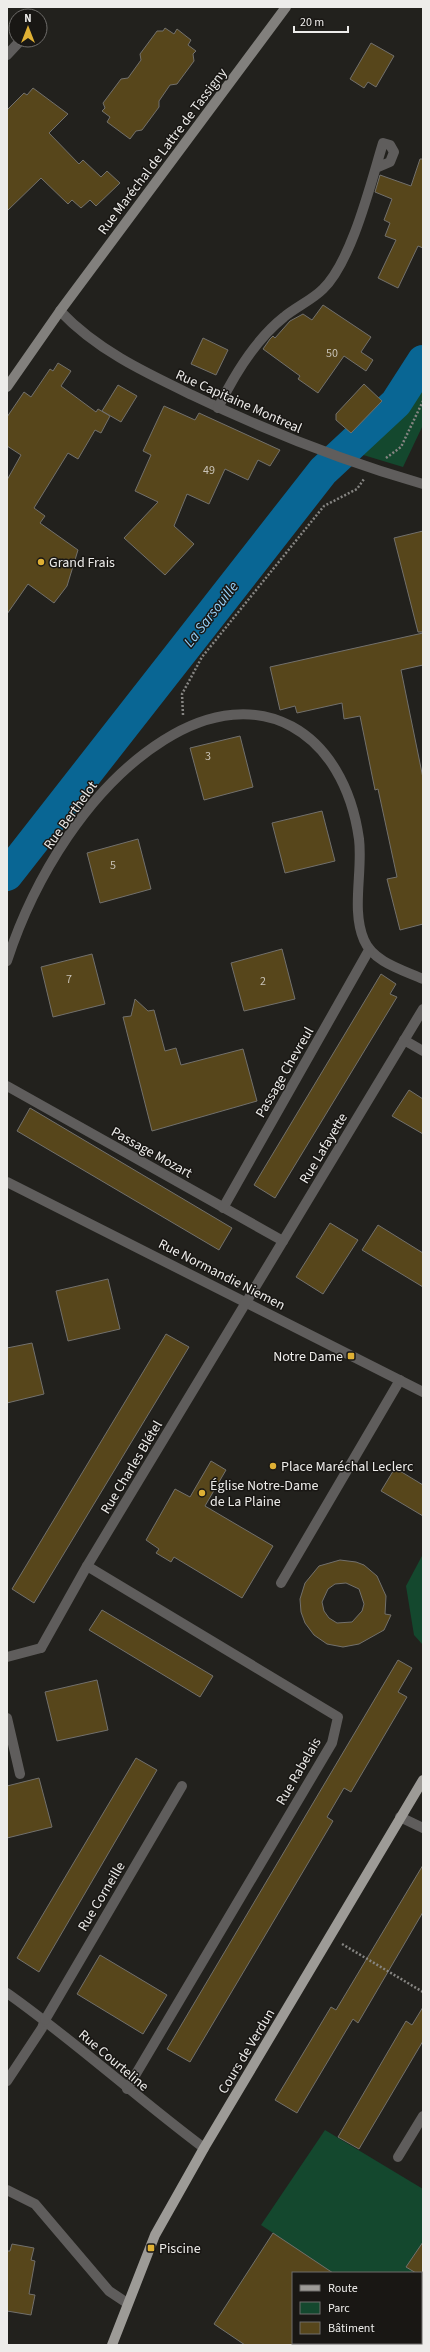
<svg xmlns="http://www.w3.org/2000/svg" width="430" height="2352" font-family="'Source Sans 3',sans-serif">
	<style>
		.green { fill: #14482e; fill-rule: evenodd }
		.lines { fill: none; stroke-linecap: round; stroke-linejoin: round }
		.river { stroke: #096694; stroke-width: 32 }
		.building { fill: #57461b; stroke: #72706c; fill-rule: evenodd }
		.path { stroke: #868582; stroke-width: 2.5; stroke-dasharray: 2 2; stroke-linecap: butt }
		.lane { stroke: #5f5d5c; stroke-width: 10 }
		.street { stroke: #5f5d5c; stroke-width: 10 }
		.secondary { stroke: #82807d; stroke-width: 10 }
		.primary { stroke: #9d9b97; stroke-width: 10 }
		.poi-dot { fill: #dfb034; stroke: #191714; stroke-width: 1.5 }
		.labels { text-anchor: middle; stroke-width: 3; stroke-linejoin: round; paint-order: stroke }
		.number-label { font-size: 12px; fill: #c8c2b6 }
		.street-label { font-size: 14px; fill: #edecea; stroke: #191714 }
		.poi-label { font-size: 14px; fill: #edecea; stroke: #191714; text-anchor: start }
		.water-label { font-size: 15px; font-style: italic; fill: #95cff7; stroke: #191714 }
	</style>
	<rect width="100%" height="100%" fill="#22211d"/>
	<g class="green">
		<polygon points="423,346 423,425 403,467 350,451 396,405"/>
		<polygon points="423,1554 423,1645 414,1635 406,1586"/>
		<path d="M325,2130L423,2189V2345H245L214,2324L273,2233L261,2225ZM293,2273H421V2343H293Z"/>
	</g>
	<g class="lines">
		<polyline class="river" points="7,875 323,471 396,403 423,361"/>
	</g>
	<g class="building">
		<polygon points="165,28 174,34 177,29 191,40 188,45 196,51 193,54 194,61 177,84 170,85 159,101 159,107 142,130 136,131 130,139 107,122 110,117 102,111 105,108 103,103 121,79 128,78 141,60 140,54 157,31 163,31"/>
		<polygon points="371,43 394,56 376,87 368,82 364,88 350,79"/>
		<polygon points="33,88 68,114 49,133 79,164 83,160 101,177 107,171 120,183 96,206 90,200 81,208 72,200 68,204 41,178 7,211 7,110 24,93 27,95"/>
		<polygon points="420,159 423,159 423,248 418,246 398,288 378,278 396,240 385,236 390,223 384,220 392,199 375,192 380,175 411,186"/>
		<polygon points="323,305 371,337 361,352 373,360 366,371 344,356 318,393 298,379 300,376 263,349 270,339 273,336 275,338 290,321 303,314 312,320"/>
		<polygon points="203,338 228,350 216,375 191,364"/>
		<polygon points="58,363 71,371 61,386 96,412 98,409 110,416 101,433 95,430 78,459 68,453 34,508 45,516 40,523 78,550 67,586 54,603 28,584 7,614 7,480 21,455 7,446 7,417 24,392 31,397 50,369 53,371"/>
		<polygon points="364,384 382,401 351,433 336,420 336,414"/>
		<polygon points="118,385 137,396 121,422 102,411"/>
		<polygon points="164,406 195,420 199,413 280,450 270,466 258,460 248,480 225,469 209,504 187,494 174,526 194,544 165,575 124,538 158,502 135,491 151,455 143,451"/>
		<polygon points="423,531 423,632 418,632 394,538"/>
		<polygon points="423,633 423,665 401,670 423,778 423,924 400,930 387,879 397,877 378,789 375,790 360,716 344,719 342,703 297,713 295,706 280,710 270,667"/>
		<polygon points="240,736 253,787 204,800 190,748"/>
		<polygon points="322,811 335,861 285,873 272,823"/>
		<polygon points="138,839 151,889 100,903 87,853"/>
		<polygon points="282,949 295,999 244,1011 231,963"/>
		<polygon points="92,954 105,1004 53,1017 41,967"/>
		<polygon points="381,974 396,984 390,994 397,997 275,1198 254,1185"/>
		<polygon points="135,999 148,1011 154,1010 165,1051 176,1048 181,1065 243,1049 257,1101 152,1131 123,1017 131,1016"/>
		<polygon points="409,1090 423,1099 423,1134 392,1116"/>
		<polygon points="30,1108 232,1228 219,1250 17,1131"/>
		<polygon points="330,1223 358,1240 323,1294 296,1277"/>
		<polygon points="378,1225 423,1253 423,1287 362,1250"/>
		<polygon points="108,1279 120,1329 68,1341 56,1291"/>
		<polygon points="166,1334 189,1347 34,1603 12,1589"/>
		<polygon points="32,1343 44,1394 7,1403 7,1348"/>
		<polygon points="211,1461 226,1470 205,1506 273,1546 242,1598 174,1557 171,1562 156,1553 159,1549 146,1540 175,1489 190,1497"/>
		<polygon points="395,1468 423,1485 423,1516 381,1491"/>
		<path d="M340,1560L356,1562L364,1565L377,1576L386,1596L385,1614L391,1615L384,1630L359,1644L343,1647L327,1644L314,1635L305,1623L301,1612L300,1599L305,1583L319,1566ZM346,1583L359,1589L364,1604L362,1611L352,1622L337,1623L329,1618L324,1611L322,1602L328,1589L335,1584Z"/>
		<polygon points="102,1610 213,1676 200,1697 89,1630"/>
		<polygon points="398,1660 412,1668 398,1692 407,1697 351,1792 344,1788 327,1817 333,1821 190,2062 167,2049"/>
		<polygon points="97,1680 108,1730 57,1741 45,1692"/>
		<polygon points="136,1758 157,1770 39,1972 17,1958"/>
		<polygon points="39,1778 52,1827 7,1838 7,1786"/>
		<polygon points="423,1865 423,1912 358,2023 353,2019 297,2113 275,2100 331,2007 336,2010"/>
		<polygon points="100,1955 167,1995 143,2034 77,1994"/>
		<polygon points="423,2007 423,2041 359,2149 338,2137 406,2021 412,2025"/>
		<polygon points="273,2233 333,2273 293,2273 293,2345 245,2345 214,2324"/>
		<polygon points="423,2242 423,2278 421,2273 416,2273 406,2267"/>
		<polygon points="12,2244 34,2248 31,2260 35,2261 29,2294 35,2295 31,2315 7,2311 7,2251 10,2251"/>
	</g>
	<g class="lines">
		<g class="path">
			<polyline points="386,458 401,447 423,401"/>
			<polyline points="183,715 182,694 202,657 324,506 357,489 364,479"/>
			<polyline points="342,1944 423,1992"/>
		</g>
		<g class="lane">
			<polyline points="281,1583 400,1380"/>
			<polyline points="7,1657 41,1648"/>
			<polyline points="7,1718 20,1774"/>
			<polyline points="7,2081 42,2028 45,2020"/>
		</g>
		<g class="street">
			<polyline points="7,55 21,40"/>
			<path d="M60,311C97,350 144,372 192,395C267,431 343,461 423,484"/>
			<path d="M218,408C234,375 255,340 284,317C296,307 312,300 323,289C352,261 371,182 383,143L390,145L394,152L390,162L376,168"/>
			<path d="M7,961C34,878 89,787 164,740C260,679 344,732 359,839C363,871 351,910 364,940C373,962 403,970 423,979"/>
			<polyline points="404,1040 423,1051"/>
			<polyline points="7,1086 283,1241"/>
			<polyline points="7,1182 423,1392"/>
			<polyline points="223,1208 369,950"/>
			<polyline points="87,1566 338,1717 332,1743 127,2089"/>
			<polyline points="41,1648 87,1566 423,1009"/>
			<polyline points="400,1817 423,1828"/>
			<path d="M7,1993C75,2041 137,2098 204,2148"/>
			<polyline points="45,2020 182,1786"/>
			<polyline points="398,2157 423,2116"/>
			<polyline points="7,2190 35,2204 109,2291 127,2303"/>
		</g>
		<polyline class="secondary" points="7,387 60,311 286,7"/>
		<polyline class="primary" points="112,2345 155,2235 204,2148 423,1780"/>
	</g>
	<g class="poi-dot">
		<circle cx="41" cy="562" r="4"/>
		<rect x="347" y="1352" width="8" height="8" rx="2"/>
		<circle cx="273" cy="1466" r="4"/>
		<circle cx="202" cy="1493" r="4"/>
		<rect x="147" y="2244" width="8" height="8" rx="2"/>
	</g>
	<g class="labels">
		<g class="number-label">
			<text x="332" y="357">50</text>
			<text x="209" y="474">49</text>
			<text x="208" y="760">3</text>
			<text x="113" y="869">5</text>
			<text x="69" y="983">7</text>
			<text x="263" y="985">2</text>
		</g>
		<g class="street-label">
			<text transform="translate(162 151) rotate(-53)" y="5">Rue Maréchal de Lattre de Tassigny</text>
			<text transform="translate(239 401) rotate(24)" y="5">Rue Capitaine Montreal</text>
			<text transform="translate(70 815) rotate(-54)" y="5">Rue Berthelot</text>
			<text transform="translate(284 1072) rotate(-60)" y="5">Passage Chevreul</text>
			<text transform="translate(323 1148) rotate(-59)" y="5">Rue Lafayette</text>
			<text transform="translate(152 1152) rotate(29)" y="5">Passage Mozart</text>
			<text transform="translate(222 1274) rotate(27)" y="5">Rue Normandie Niemen</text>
			<text transform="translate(131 1467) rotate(-59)" y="5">Rue Charles Blétel</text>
			<text transform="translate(298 1771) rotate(-60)" y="5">Rue Rabelais</text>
			<text transform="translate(101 1896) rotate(-59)" y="5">Rue Corneille</text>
			<text transform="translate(246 2051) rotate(-59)" y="5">Cours de Verdun</text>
			<text transform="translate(114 2060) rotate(40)" y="5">Rue Courteline</text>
		</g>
		<g class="poi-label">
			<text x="49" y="567">Grand Frais</text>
			<text x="343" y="1361" text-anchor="end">Notre Dame</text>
			<text x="281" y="1471">Place Maréchal Leclerc</text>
			<text x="210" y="1490">Église Notre-Dame<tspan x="210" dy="16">de La Plaine</tspan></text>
			<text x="159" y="2253">Piscine</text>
		</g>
		<g class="water-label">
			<text transform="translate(211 614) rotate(-52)" y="5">La Sarsouille</text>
		</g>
	</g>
	<rect width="430" height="2352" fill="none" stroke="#edecea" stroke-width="16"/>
	<rect x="292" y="2272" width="130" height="72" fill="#191714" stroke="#6e6c6a"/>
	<rect x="300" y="2285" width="20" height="6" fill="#9d9b97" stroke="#6e6c6a"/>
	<text x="328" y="2292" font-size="12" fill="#edecea">Route</text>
	<rect x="300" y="2302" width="20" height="12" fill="#14482e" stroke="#6e6c6a"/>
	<text x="328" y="2312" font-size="12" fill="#edecea">Parc</text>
	<rect x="300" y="2322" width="20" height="12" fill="#57461b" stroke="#6e6c6a"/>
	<text x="328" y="2332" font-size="12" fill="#edecea">Bâtiment</text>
	<g transform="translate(28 28)"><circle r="19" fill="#191714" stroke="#6e6c6a"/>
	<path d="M0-3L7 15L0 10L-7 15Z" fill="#dfb034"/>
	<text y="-6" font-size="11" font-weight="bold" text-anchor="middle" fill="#edecea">N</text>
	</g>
	<path d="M294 26v6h54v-6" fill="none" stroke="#edecea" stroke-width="2"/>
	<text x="300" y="26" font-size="12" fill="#edecea" stroke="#191714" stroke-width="3" paint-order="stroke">20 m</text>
</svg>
